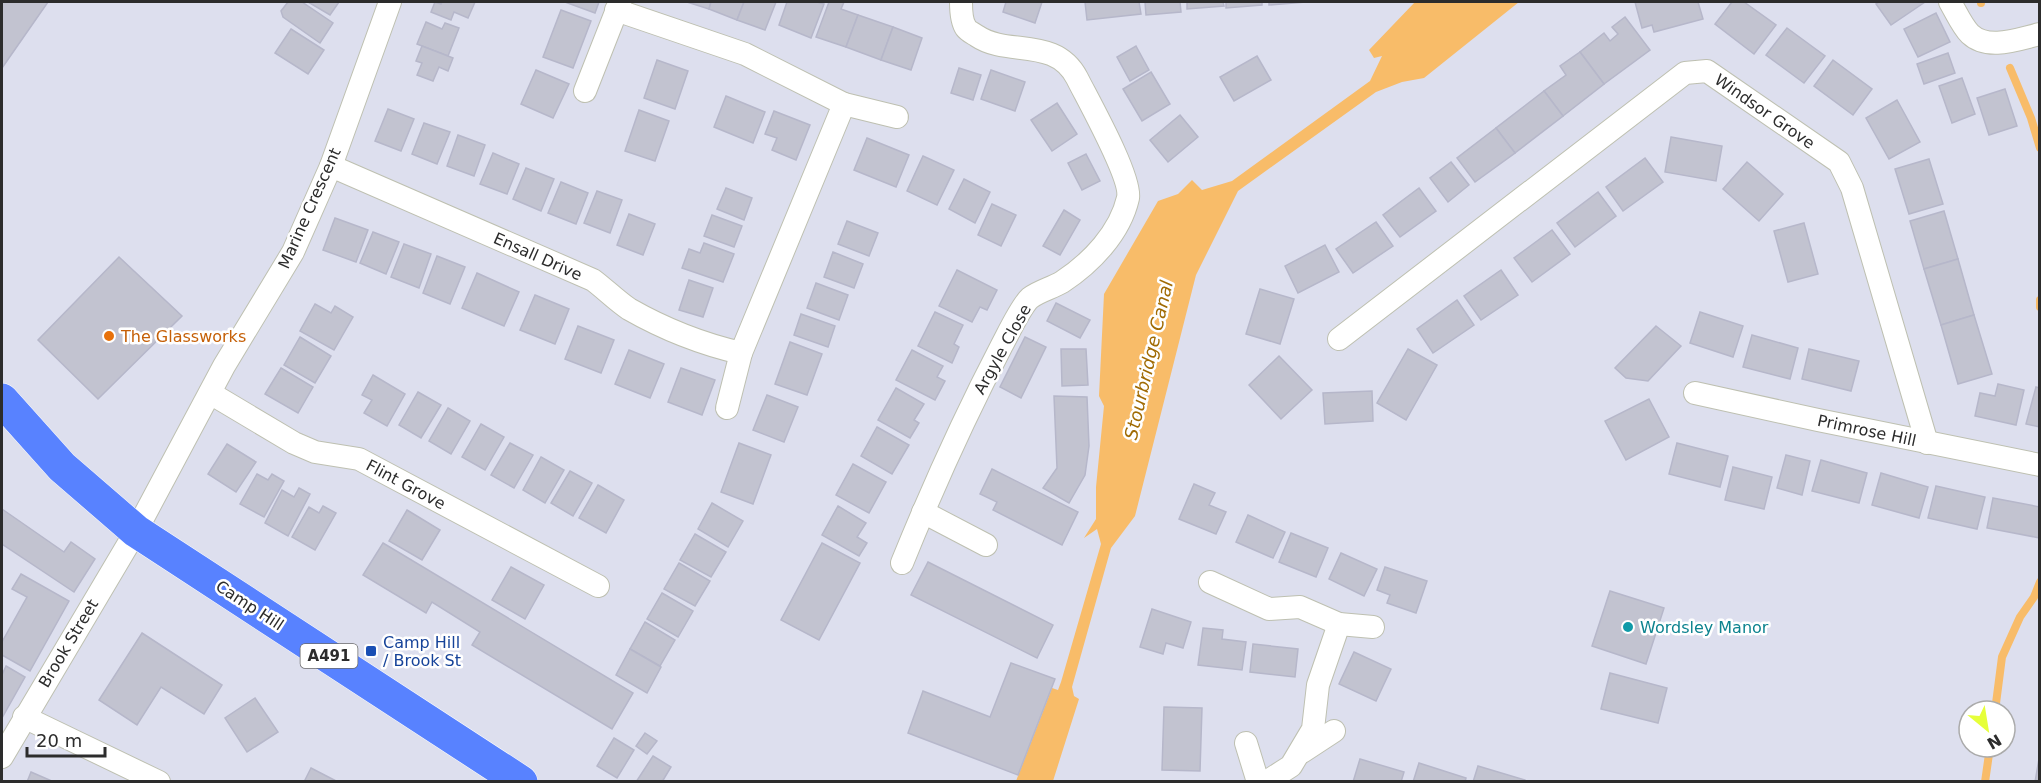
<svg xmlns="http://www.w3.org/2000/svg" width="2041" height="783" font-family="'DejaVu Sans',sans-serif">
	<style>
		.water { fill: #f8bc69 }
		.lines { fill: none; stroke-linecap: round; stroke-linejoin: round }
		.stream { stroke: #f8bc69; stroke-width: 8 }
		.building { fill: #c2c3d0; stroke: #b6b7ca; stroke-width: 1.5 }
		.street-casing { stroke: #bec0b1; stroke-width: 24 }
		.highway-casing { stroke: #fff; stroke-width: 34 }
		.street { stroke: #fff; stroke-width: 22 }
		.highway { stroke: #5882ff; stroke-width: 33 }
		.food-dot { fill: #e8710a; stroke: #fff; stroke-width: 2 }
		.culture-dot { fill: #0f9aa8; stroke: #fff; stroke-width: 2 }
		.transit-dot { fill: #1a4fb4; stroke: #fff; stroke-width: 2 }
		.labels { text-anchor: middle; stroke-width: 5; stroke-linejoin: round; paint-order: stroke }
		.shield { fill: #fff; stroke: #6b6b6b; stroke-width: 1.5 }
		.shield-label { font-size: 15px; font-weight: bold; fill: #2c2c2c }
		.street-label { font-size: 16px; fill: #2c2c2c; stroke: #fff }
		.food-label { font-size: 16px; fill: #c56008; stroke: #fff; text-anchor: start }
		.culture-label { font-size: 16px; fill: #0d838f; stroke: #fff; text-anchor: start }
		.transit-label { font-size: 16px; fill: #164399; stroke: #fff; text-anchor: start }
		.water-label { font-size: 18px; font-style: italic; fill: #a06b04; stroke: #fff }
	</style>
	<rect width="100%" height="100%" fill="#dddfee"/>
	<polygon class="water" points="1415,2 1519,2 1424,78 1402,82 1376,92 1238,191 1196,275 1135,516 1111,548 1072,687 1074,696 1079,699 1053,781 1016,781 1052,688 1058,690 1061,682 1101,544 1097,529 1084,538 1096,519 1096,487 1104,406 1099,396 1104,294 1158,201 1178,194 1192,180 1202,190 1232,181 1370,81 1382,56 1374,58 1369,50"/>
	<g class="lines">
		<g class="stream">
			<polyline points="1981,2 1981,3"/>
			<polyline points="2010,68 2031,118 2040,148"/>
			<polyline points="2040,300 2040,307"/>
			<polyline points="1995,711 2002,657 2020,617 2034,597 2040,582"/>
			<polyline points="1985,782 1990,747"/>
		</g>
	</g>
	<g class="building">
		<polygon points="2,2 48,2 2,68"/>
		<polygon points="288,2 302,2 333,23 320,43 283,17 281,11"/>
		<polygon points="308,2 339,2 330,15"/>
		<polygon points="435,2 441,4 442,2 475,2 468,18 454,12 451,20 431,12"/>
		<polygon points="565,2 599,2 595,13"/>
		<polygon points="687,2 711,2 709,9"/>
		<polygon points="711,2 744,2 737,20 709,9"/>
		<polygon points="744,2 776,2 765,30 737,20"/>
		<polygon points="787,2 817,2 824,4 811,38 779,25"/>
		<polygon points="829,2 844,2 841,9 858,15 846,47 816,37"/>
		<polygon points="1006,2 1042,2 1035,23 1003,12"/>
		<polygon points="1085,2 1139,2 1141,14 1087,20"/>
		<polygon points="1145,2 1180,2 1181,12 1146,15"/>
		<polygon points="1187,2 1223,2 1224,6 1187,9"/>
		<polygon points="1226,2 1262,2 1262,5 1226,8"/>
		<polygon points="1269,2 1306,2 1269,5"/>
		<polygon points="1635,2 1698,2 1703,19 1654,32 1652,25 1642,28"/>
		<polygon points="1732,2 1744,2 1776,25 1754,54 1715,24"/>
		<polygon points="1879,2 1925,2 1891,25 1876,4"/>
		<polygon points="561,10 591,21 573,68 543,57"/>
		<polygon points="1936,13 1950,42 1918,57 1904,29"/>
		<polygon points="858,15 893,27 881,60 846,47"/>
		<polygon points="1625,17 1650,50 1604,84 1580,52 1604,33 1610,41 1618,34 1612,27"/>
		<polygon points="426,22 442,29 445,23 459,28 448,56 417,44"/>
		<polygon points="893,27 922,38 911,70 881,60"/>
		<polygon points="1787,28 1825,56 1804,83 1766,55"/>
		<polygon points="291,29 324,50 308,74 275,53"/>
		<polygon points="422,46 453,58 448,71 439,67 433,81 417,75 422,63 416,61"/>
		<polygon points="1136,46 1149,70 1130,81 1117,57"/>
		<polygon points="1580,52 1604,84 1563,116 1544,91 1566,75 1560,66"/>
		<polygon points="1948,53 1955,73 1924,84 1917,64"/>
		<polygon points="1257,56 1271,80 1234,101 1220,77"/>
		<polygon points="657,60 688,71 675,109 644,98"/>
		<polygon points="1833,60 1872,89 1853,115 1814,86"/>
		<polygon points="959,68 981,75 973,100 951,93"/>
		<polygon points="536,70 569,84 553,118 521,104"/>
		<polygon points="991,70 1025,82 1015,111 981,99"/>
		<polygon points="1151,72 1170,104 1142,121 1123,89"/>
		<polygon points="1962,78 1975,114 1952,123 1939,86"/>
		<polygon points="2005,89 2017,126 1989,135 1977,98"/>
		<polygon points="1544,91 1563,116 1515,153 1496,128"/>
		<polygon points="726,96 765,112 753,143 714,127"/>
		<polygon points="1897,100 1920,142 1889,159 1866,118"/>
		<polygon points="1057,103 1077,134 1052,151 1031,120"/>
		<polygon points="388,109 414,119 401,151 375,141"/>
		<polygon points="639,110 669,121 655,161 625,151"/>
		<polygon points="774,111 810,125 796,160 772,150 777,138 765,134"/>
		<polygon points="1180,115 1198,137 1168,162 1150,140"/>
		<polygon points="424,123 450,132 437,164 412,154"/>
		<polygon points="1496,128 1515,153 1475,182 1457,158"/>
		<polygon points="458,135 485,145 474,176 447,166"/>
		<polygon points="1671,137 1722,146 1716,181 1665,172"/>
		<polygon points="867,138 909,155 896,187 854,170"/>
		<polygon points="493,153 519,164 507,194 480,184"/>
		<polygon points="1086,154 1100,181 1082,190 1068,163"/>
		<polygon points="923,156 954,170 937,205 907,191"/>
		<polygon points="1645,158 1663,182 1623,211 1606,187"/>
		<polygon points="1929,159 1943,204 1909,214 1895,169"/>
		<polygon points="1451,162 1469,185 1448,202 1430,178"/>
		<polygon points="1747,162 1783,194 1759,221 1723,189"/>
		<polygon points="526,168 554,179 541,211 513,199"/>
		<polygon points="964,179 990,192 975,223 949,209"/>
		<polygon points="561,182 588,193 576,224 548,213"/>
		<polygon points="726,188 752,198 744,220 717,209"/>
		<polygon points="1419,188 1436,211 1400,237 1383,215"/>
		<polygon points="597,191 622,200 610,233 584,223"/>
		<polygon points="1598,192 1616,216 1575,247 1557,223"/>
		<polygon points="992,204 1016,215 1001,246 978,235"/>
		<polygon points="1064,210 1080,220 1060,255 1043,246"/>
		<polygon points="1944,211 1958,259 1924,269 1910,221"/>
		<polygon points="629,214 655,224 643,255 617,245"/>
		<polygon points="712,215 742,226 734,247 704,236"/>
		<polygon points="335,218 368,230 356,262 323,250"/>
		<polygon points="847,221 878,233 869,256 838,244"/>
		<polygon points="1376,222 1393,246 1353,273 1336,249"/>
		<polygon points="1804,223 1818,274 1788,282 1774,231"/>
		<polygon points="1552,230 1570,254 1532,282 1514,258"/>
		<polygon points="373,232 399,242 386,274 360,263"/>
		<polygon points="704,243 734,254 723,282 682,268 689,249 700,253"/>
		<polygon points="404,244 431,254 419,288 391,277"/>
		<polygon points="1325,245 1339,272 1298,293 1285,266"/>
		<polygon points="833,252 863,264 854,288 824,277"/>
		<polygon points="437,256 465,267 450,304 423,293"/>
		<polygon points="119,257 182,316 98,399 38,340"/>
		<polygon points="1958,259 1974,315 1941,325 1924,269"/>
		<polygon points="957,270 997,290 987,310 980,307 972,322 939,306"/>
		<polygon points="1501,270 1518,295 1481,320 1464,296"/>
		<polygon points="477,273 519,292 504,326 462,308"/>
		<polygon points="689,280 713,288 703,317 679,310"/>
		<polygon points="816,283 848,295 839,320 807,308"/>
		<polygon points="1260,289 1294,299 1280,344 1246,334"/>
		<polygon points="535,295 569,309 555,344 520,330"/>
		<polygon points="1457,300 1474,325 1433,353 1417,329"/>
		<polygon points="1056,303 1090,320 1080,338 1047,321"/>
		<polygon points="315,304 331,313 335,306 353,317 334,350 300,331"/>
		<polygon points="935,312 963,325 954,344 959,347 952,363 918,346"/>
		<polygon points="1700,312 1743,326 1733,357 1690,343"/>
		<polygon points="801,314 835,326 828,347 794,335"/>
		<polygon points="1974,315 1992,374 1958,384 1941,325"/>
		<polygon points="578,326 614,340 601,373 565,359"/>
		<polygon points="1656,326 1681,346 1648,381 1626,378 1615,368"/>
		<polygon points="1752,335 1798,348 1790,379 1743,367"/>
		<polygon points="300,337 331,356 315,383 284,365"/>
		<polygon points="1025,337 1046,347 1021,398 1000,387"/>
		<polygon points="790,342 822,354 807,395 775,384"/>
		<polygon points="1061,349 1086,349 1088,385 1062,386"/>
		<polygon points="1408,349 1437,365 1406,420 1377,403"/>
		<polygon points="1809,349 1859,361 1851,391 1802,379"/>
		<polygon points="629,350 664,364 650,398 615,384"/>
		<polygon points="912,350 943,366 937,377 945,381 935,400 896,380"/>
		<polygon points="1279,356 1312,390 1281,419 1249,385"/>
		<polygon points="281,368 313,387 298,413 265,394"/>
		<polygon points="681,368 715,380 702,415 668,402"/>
		<polygon points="373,375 405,394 387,426 364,413 372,400 362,395"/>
		<polygon points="1998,384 2024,390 2016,425 1975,416 1980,393 1995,396"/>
		<polygon points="2036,387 2040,388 2040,427 2026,424"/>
		<polygon points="896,388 924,404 914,420 919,423 910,438 878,420"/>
		<polygon points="1372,391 1373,421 1325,424 1323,393"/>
		<polygon points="418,392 441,405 421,438 399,425"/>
		<polygon points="767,395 798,407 784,442 753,430"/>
		<polygon points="1054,396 1087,397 1089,446 1085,475 1069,503 1043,488 1057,468"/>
		<polygon points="1649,399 1669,437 1626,460 1605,421"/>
		<polygon points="448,408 470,421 451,454 429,441"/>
		<polygon points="481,424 504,437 485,470 462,457"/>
		<polygon points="877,427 909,445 892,474 861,456"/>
		<polygon points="510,443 533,455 514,488 491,475"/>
		<polygon points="739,443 771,455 753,504 721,492"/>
		<polygon points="1677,443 1728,456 1720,487 1669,474"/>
		<polygon points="227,444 256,462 236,492 208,474"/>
		<polygon points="1786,455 1810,461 1802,495 1777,488"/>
		<polygon points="541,457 564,470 545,503 523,490"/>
		<polygon points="1821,460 1867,473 1859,503 1812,491"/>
		<polygon points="853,464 886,482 869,513 836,495"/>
		<polygon points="1733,467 1772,477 1764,509 1725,500"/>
		<polygon points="992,469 1078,512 1062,545 993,510 997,502 980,494"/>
		<polygon points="570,471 592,483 573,516 551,503"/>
		<polygon points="1881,473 1928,487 1919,518 1872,505"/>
		<polygon points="257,474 268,480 272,474 284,481 264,517 240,504"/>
		<polygon points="1194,484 1215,493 1209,505 1226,512 1216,534 1179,519"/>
		<polygon points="598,485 624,500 606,533 579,518"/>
		<polygon points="1936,486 1985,497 1977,529 1928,518"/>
		<polygon points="299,488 310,494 288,536 265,523 282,490 294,497"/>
		<polygon points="1993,498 2040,507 2040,538 1987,528"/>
		<polygon points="712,503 743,521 728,547 698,529"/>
		<polygon points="323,506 336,513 315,550 292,537 309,507 319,513"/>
		<polygon points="838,506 866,523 857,537 867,543 859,556 822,535"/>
		<polygon points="2,509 64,552 71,542 95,559 74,592 2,544"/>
		<polygon points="407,510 440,530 422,560 389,541"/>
		<polygon points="1248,515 1285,532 1273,558 1236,542"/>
		<polygon points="1291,533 1328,548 1316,577 1279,562"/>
		<polygon points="695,534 726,552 711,577 680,560"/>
		<polygon points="383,543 633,693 612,729 472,645 480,632 432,602 426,613 363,575"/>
		<polygon points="822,543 860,563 819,640 781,620"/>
		<polygon points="1341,553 1377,569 1364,596 1329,579"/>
		<polygon points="928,562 1053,625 1037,658 911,595"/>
		<polygon points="679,563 710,581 695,606 664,589"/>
		<polygon points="511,567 544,585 525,619 492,600"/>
		<polygon points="1385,567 1427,581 1416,613 1387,603 1390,595 1377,590"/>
		<polygon points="21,574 69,601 30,671 2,655 2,642 27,597 12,589"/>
		<polygon points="1610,591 1664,608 1646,664 1592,646"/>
		<polygon points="662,593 693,611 678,637 647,619"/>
		<polygon points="1152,609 1191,622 1183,648 1166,643 1163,654 1140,647"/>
		<polygon points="645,622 675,640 660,666 630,649"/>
		<polygon points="1203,628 1223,630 1222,639 1246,642 1242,670 1198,665"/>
		<polygon points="142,633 222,685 204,714 161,687 137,725 99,700"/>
		<polygon points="1253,644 1298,649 1295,677 1250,672"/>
		<polygon points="630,649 661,667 647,693 616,675"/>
		<polygon points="1354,652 1391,669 1376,701 1339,684"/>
		<polygon points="1011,663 1055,679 1018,775 908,733 923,691 990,717"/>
		<polygon points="6,666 25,677 2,718 2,675"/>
		<polygon points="1610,673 1667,688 1658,723 1601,709"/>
		<polygon points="255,698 278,732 247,752 225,718"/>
		<polygon points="1164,707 1202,708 1200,771 1162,770"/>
		<polygon points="645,733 657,741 647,754 636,746"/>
		<polygon points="614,738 634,750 617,778 597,766"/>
		<polygon points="2040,753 2040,782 2035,782"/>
		<polygon points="653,756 671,767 662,782 636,782"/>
		<polygon points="1360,759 1404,772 1401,782 1353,782"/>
		<polygon points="1419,763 1466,778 1465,782 1413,782"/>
		<polygon points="1478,766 1525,780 1525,782 1473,782"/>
		<polygon points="311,768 338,782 304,782"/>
		<polygon points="31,772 54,782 27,782"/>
	</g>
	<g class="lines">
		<defs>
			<g id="street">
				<path d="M1950,2C1956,12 1962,26 1970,34C1988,51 2018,39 2040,34"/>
				<polyline points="585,91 620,2"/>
				<polyline points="844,104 897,117"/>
				<path d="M331,166L593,280C605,289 617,301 629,309C664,329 702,344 741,353L844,104L745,54L616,10"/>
				<polyline points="1339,339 1685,73 1707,71 1839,162 1852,188 1927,443"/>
				<polyline points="210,393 294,443 315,452 359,459 598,586"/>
				<polyline points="1695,393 1818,420 2040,465"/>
				<polyline points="727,408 741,353"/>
				<polyline points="923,512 986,545"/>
				<path d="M902,563C932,489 965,416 1002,345C1008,334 1021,306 1030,298C1039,291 1052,288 1062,282C1091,263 1120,233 1128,198C1132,178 1088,100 1077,78C1055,36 1008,57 977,36C974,34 968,31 966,28C961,21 961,9 961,2"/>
				<polyline points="1210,582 1269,609 1300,607 1339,624 1373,627"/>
				<polyline points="24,717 159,782"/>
				<polyline points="1246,743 1258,782"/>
				<polyline points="1302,752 1334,731"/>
				<polyline points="2,757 136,531 224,366 293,252 331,166 390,2"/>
				<polyline points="1266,782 1291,766 1313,729 1318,685 1339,624"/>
			</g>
			<polyline id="highway" points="2,400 62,467 136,531 521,782"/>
		</defs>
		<use href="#street" class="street-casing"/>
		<use href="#highway" class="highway-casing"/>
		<use href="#street" class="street"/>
		<use href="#highway" class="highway"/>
	</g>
	<circle class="food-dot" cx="109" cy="336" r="6"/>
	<circle class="culture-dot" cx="1628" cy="627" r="6"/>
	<rect class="transit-dot" x="365" y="645" width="12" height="12" rx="3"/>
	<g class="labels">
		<rect class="shield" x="300.5" y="644" width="57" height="24" rx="4.5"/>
		<g class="shield-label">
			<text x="329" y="661">A491</text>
		</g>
		<g class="street-label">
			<text transform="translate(1765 111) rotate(35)" y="6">Windsor Grove</text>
			<text transform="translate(309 208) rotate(-66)" y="6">Marine Crescent</text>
			<text transform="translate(538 256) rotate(24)" y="6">Ensall Drive</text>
			<text transform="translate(1002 349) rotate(-61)" y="6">Argyle Close</text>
			<text transform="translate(1867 430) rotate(12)" y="6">Primrose Hill</text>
			<text transform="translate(406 484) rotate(28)" y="6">Flint Grove</text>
			<text transform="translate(250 605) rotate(33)" y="6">Camp Hill</text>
			<text transform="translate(68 643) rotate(-59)" y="6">Brook Street</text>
		</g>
		<g class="food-label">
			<text x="121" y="342">The Glassworks</text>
		</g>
		<g class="culture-label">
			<text x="1640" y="633">Wordsley Manor</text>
		</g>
		<g class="transit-label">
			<text x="383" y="648">Camp Hill<tspan x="383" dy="18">/ Brook St</tspan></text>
		</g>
		<g class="water-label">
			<text transform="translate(1149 360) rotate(-77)" y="6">Stourbridge Canal</text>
		</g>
	</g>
	<rect width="2041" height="783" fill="none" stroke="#2c2c2c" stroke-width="6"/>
	<g transform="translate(1987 729) rotate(150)"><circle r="28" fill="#ffffff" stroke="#ababab" stroke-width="1.5"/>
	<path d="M0-4.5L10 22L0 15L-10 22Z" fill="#e6ff3a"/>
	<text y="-9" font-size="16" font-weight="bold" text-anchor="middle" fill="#2c2c2c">N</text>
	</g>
	<path d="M27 747v9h78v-9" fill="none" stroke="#2c2c2c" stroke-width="3"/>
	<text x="36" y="747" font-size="18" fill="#2c2c2c" stroke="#ffffff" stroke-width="4.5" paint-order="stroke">20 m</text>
</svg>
